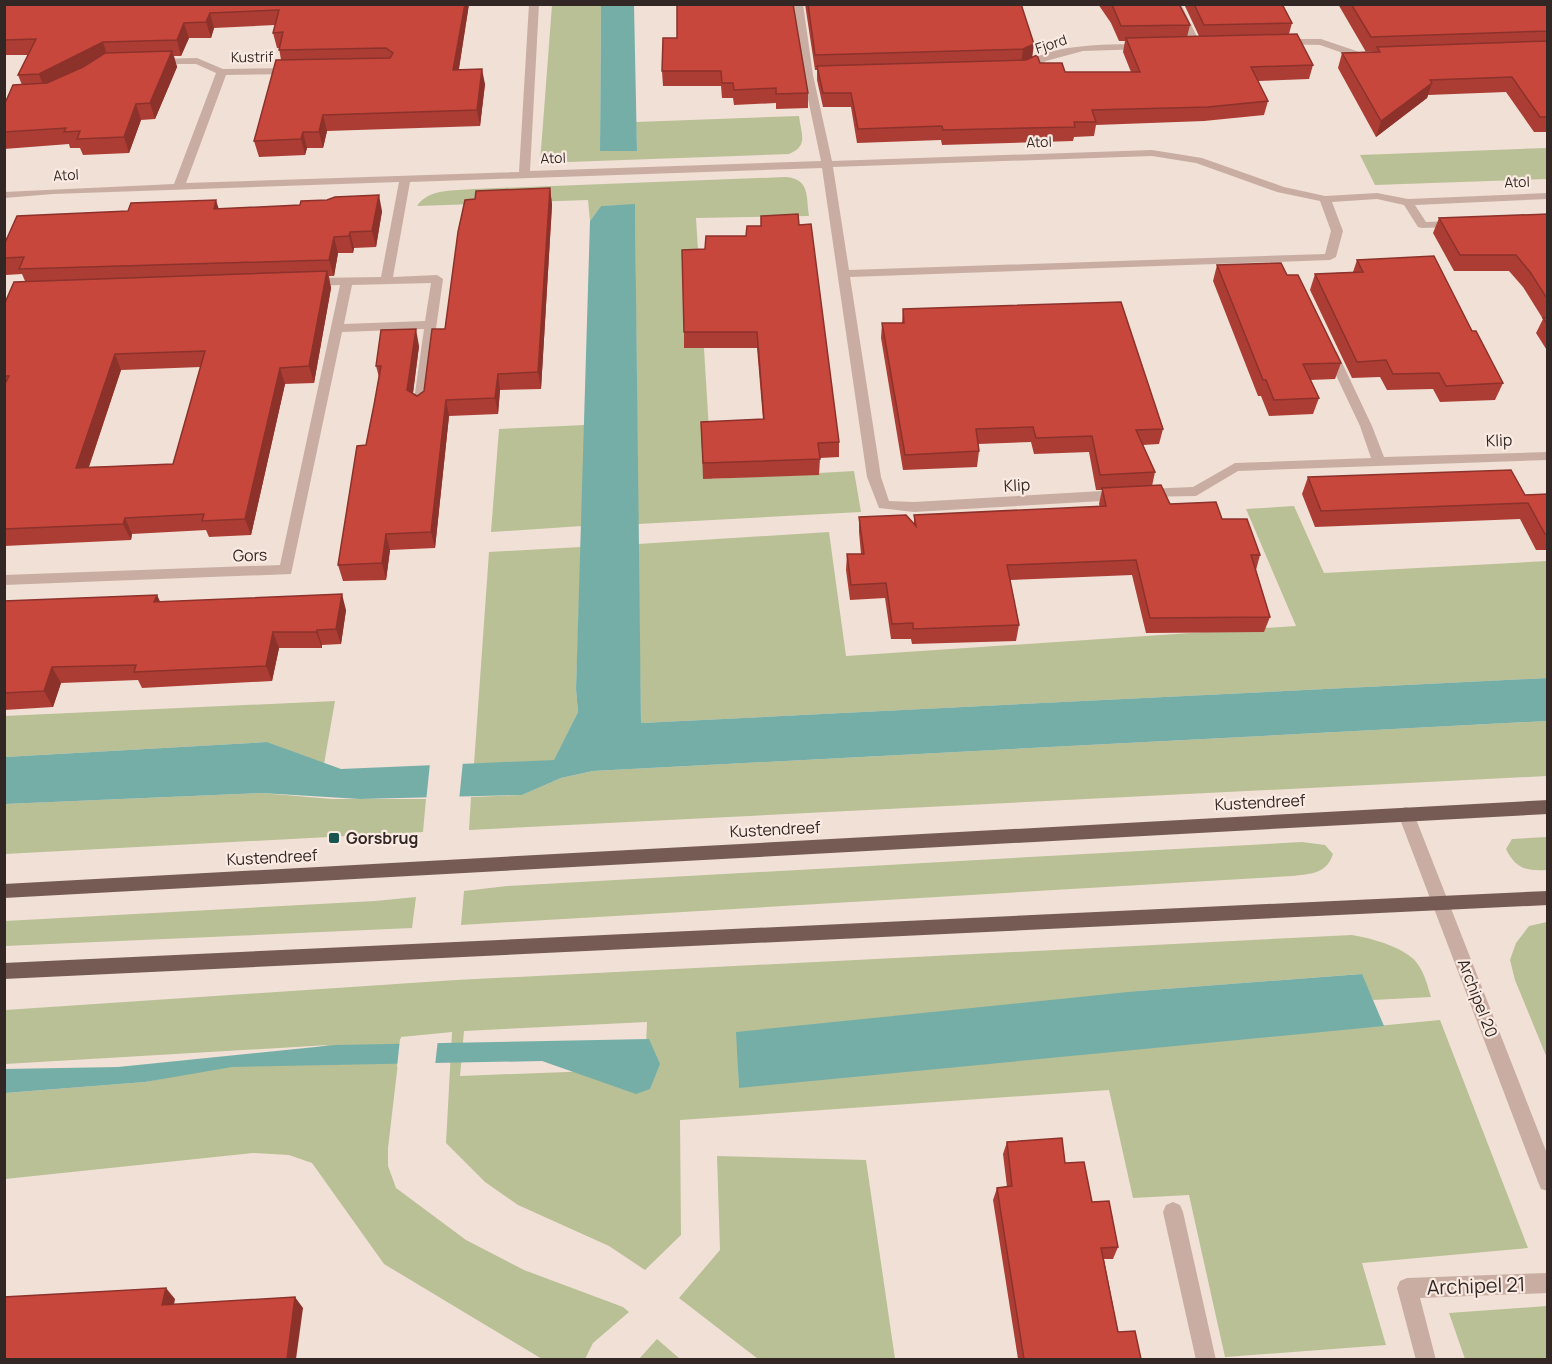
<svg xmlns="http://www.w3.org/2000/svg" width="1552" height="1364" font-family="Manrope,sans-serif">
	<style>
		.green { fill: #b9c096; fill-rule: evenodd }
		.water { fill: #75aea7 }
		.pier { fill: #f1e0d6 }
		.lines { fill: none; stroke-linecap: round; stroke-linejoin: round }
		.minor { fill: #c9ada2; fill-rule: evenodd }
		.major { fill: #765b55; fill-rule: evenodd }
		.wall { fill: #ac3d34; fill-rule: evenodd }
		.shaded-wall { fill: #8c322b }
		.building { fill: #c8473d; stroke: #8c322b; stroke-width: 1.5; fill-rule: evenodd }
		.poi-dot { fill: #1a554f; stroke: #f9eae2; stroke-width: 2 }
		.labels { text-anchor: middle; stroke-width: 4.5; stroke-linejoin: round; paint-order: stroke }
		.far-street-label { font-size: 14px; fill: #332725; stroke: #f9eae2 }
		.street-label { font-size: 16px; fill: #332725; stroke: #f9eae2 }
		.poi-label { font-size: 16px; font-weight: bold; fill: #332725; stroke: #f9eae2; text-anchor: start }
		.near-street-label { font-size: 20px; fill: #332725; stroke: #f9eae2 }
	</style>
	<rect width="100%" height="100%" fill="#f1e0d6"/>
	<g class="green">
		<path d="M552,5H601L600,150H637L636,122L799,116C801,134 809,146 789,154L540,163Z"/>
		<polygon points="1547,148 1547,179 1375,185 1360,155"/>
		<path d="M786,177C810,179 806,196 809,216L696,218L712,479L854,471L861,512L638,524L635,205L601,206L590,221L588,200L417,206C429,188 454,191 474,189Z"/>
		<polygon points="585,425 582,526 491,532 499,429"/>
		<polygon points="1294,506 1324,573 1547,561 1547,678 641,723 638,544 829,532 846,656 1296,626 1246,509"/>
		<polygon points="581,547 576,689 578,712 554,761 474,764 489,552"/>
		<polygon points="335,701 324,764 267,742 5,757 4,716"/>
		<polygon points="1547,721 1547,776 469,830 471,797 522,795 561,778 593,771"/>
		<polygon points="261,793 332,799 426,799 423,832 5,854 5,804"/>
		<path d="M1547,837V870C1526,871 1516,869 1506,849L1512,839Z"/>
		<path d="M1302,842L1325,845L1333,854C1327,874 1310,874 1292,876L461,925L464,891L507,886Z"/>
		<polygon points="416,897 412,928 5,946 5,921 375,901"/>
		<polygon points="1547,922 1548,922 1547,1058 1515,980 1510,960 1516,943 1529,926"/>
		<path d="M1352,935C1371,938 1409,948 1419,966C1425,975 1428,987 1431,997L1373,1000L1361,974L1138,991L738,1061L739,1087L1440,1020L1528,1248L1362,1263L1386,1345L1225,1357L1189,1195L1133,1198L1109,1090L680,1120L681,1235L645,1270L609,1246L518,1205L485,1182L446,1143L452,1032L401,1037L388,1148V1166L396,1188L466,1240L524,1270L623,1307L629,1312L593,1343L585,1359H542L384,1264L312,1163L289,1155L253,1153L5,1179V1093L145,1082L329,1045L5,1064V1010L456,980ZM647,1022L645,1069L460,1076L464,1031Z"/>
		<polygon points="717,1156 866,1160 895,1359 758,1359 679,1298 720,1250"/>
		<polygon points="1547,1306 1547,1359 1465,1359 1449,1313"/>
		<polygon points="657,1339 680,1359 639,1359"/>
	</g>
	<g class="water">
		<polygon points="601,5 634,5 637,151 600,151"/>
		<polygon points="635,204 641,723 1547,678 1547,721 593,771 561,778 522,795 360,799 261,793 5,804 5,757 267,742 341,769 554,760 578,712 576,689 590,221 601,206"/>
		<polygon points="1362,974 1384,1026 739,1088 736,1032 1138,991"/>
		<polygon points="649,1039 660,1064 650,1089 636,1094 542,1061 232,1067 145,1082 5,1093 4,1069 118,1067 335,1045"/>
	</g>
	<g class="pier">
		<polygon points="463,761 459,801 426,802 430,763"/>
		<polygon points="400,1039 438,1039 435,1066 397,1067"/>
	</g>
	<g class="lines">
		<g class="minor">
			<path d="M529,4H539L530,171L821,161L803,75L793,4H803L813,75L832,161L1152,150L1202,158L1284,187L1325,196L1377,193L1408,199L1548,193V199L1415,205L1426,222L1457,221L1463,224L1457,227L1422,228L1418,227L1404,205L1377,199L1332,202L1343,231L1336,257L1330,260L850,277L881,477L889,501L914,502L1119,490L1126,495L1119,500L914,512L879,508L867,477L822,168L410,182L393,277L437,275L443,279L425,407L419,411L413,407L424,329L342,332L291,574L4,585V575L280,565L340,285L310,286L304,282L310,278L381,277L399,182L53,194L4,198V192L174,184L216,73L196,64H151V60L155,59L197,58L223,69L294,68L299,71L294,74L226,75L186,183L519,172ZM1152,156L1196,163L1277,192L1320,201L1331,231L1325,254L849,270L833,167ZM431,283L425,321L344,324L352,285Z"/>
			<polygon points="1171,4 1181,4 1201,45 1199,47 1191,45"/>
			<polygon points="1281,39 1321,39 1374,57 1363,60 1320,45 1278,44 1278,40"/>
			<path d="M1143,44L1146,45V49L1083,51L1046,61L1025,72L1016,70C1046,42 1105,45 1143,44Z"/>
			<polygon points="1331,348 1337,352 1372,426 1384,457 1548,452 1548,460 1238,471 1196,496 1141,497 1139,494 1146,489 1193,487 1235,463 1371,458 1360,426 1325,352"/>
			<polygon points="1406,807 1412,809 1414,814 1548,1156 1548,1191 1541,1189 1538,1182 1398,814 1400,809"/>
			<polygon points="1173,1202 1180,1205 1183,1212 1216,1360 1196,1360 1163,1212 1166,1205"/>
			<polygon points="1548,1273 1548,1293 1420,1298 1436,1360 1416,1360 1397,1288 1400,1281 1407,1278"/>
		</g>
		<g class="major">
			<polygon points="1548,800 1548,814 4,898 4,884"/>
			<polygon points="1548,891 1548,905 4,979 4,963"/>
		</g>
	</g>
	<g class="wall">
		<polygon points="4,4 469,4 459,69 485,84 480,126 327,131 323,148 307,148 305,155 259,157 254,141 281,60 279,48 277,48 273,33 275,25 214,28 211,38 189,38 181,56 174,56 177,67 155,119 141,120 129,153 83,155 80,148 70,148 69,144 4,149 4,101 22,85 18,75 28,55 4,55"/>
		<polygon points="805,4 1021,4 1032,57 1040,63 1065,72 1131,72 1123,52 1125,41 1119,41 1111,23 1098,4 1179,4 1190,25 1187,37 1199,36 1184,4 1282,4 1292,23 1289,34 1313,65 1309,79 1258,81 1268,101 1264,115 1204,121 1096,125 1094,136 1074,137 1073,141 942,145 941,140 857,143 851,107 823,107 817,80 817,70 815,70"/>
		<polygon points="1338,4 1546,4 1548,6 1548,132 1534,132 1506,92 1428,95 1427,98 1376,137 1338,68 1342,53 1376,51 1366,52"/>
		<polygon points="677,38 808,93 808,108 776,109 776,103 734,105 733,98 722,98 721,86 663,86 662,71"/>
		<polygon points="550,188 552,205 541,389 500,390 498,414 449,416 435,548 390,550 386,580 343,581 338,565 366,445 374,405 379,377 376,366 419,346 413,394 417,396 424,391 445,329 475,199"/>
		<path d="M219,208L382,211L376,247L354,248L353,253H338L334,276H329L331,288L314,383L285,384L251,535L209,537L206,530L132,534L131,540L4,546V305L25,281L22,274L6,275L4,272V245ZM201,367L173,464L89,467L121,370Z"/>
		<polygon points="1548,214 1548,352 1536,333 1543,319 1523,287 1509,271 1454,271 1433,233 1439,218"/>
		<polygon points="799,225 839,442 839,457 820,458 819,475 703,479 701,422 763,420 757,348 684,348 684,332 705,249 746,236"/>
		<polygon points="1357,260 1503,383 1495,400 1440,402 1433,389 1387,390 1380,377 1352,378 1310,290 1315,274 1353,272"/>
		<polygon points="1217,265 1287,275 1341,363 1335,379 1310,380 1319,398 1313,414 1269,416 1261,396 1258,396 1213,281"/>
		<polygon points="903,309 1163,429 1159,444 1143,445 1155,472 1152,486 1170,504 1222,519 1260,555 1256,570 1270,617 1264,632 1146,633 1132,575 1010,580 1019,625 1016,641 912,644 911,639 891,639 885,598 850,600 846,570 847,554 861,554 859,532 859,517 914,523 914,515 1100,507 1099,504 1102,490 1096,490 1089,452 1034,454 1031,442 978,444 979,451 977,467 903,470 881,338 882,323 902,323"/>
		<polygon points="1308,477 1525,495 1548,494 1548,550 1536,550 1520,519 1315,527 1302,494"/>
		<polygon points="157,595 160,602 346,610 341,644 322,645 322,648 279,648 272,681 142,688 138,680 61,683 53,707 4,710 4,601"/>
		<polygon points="1007,1142 1065,1163 1092,1202 1118,1247 1113,1259 1104,1259 1118,1332 1141,1359 1018,1359 993,1200 997,1188 1007,1187 1003,1154"/>
	</g>
	<g class="shaded-wall">
		<polygon points="465,4 469,4 456,86 453,70"/>
		<polygon points="210,13 214,28 211,38 206,22"/>
		<polygon points="184,23 189,38 181,56 177,40"/>
		<polygon points="103,42 108,58 45,90 39,74"/>
		<polygon points="1034,44 1032,59 1021,64 1023,49"/>
		<polygon points="172,51 177,67 155,119 150,103"/>
		<polygon points="482,69 485,84 480,126 477,110"/>
		<polygon points="1432,83 1427,98 1376,137 1381,121"/>
		<polygon points="136,104 141,120 129,153 124,137"/>
		<polygon points="323,115 327,131 323,148 319,132"/>
		<polygon points="303,132 307,148 305,155 301,139"/>
		<polygon points="550,188 552,205 541,389 538,372"/>
		<polygon points="379,195 382,211 376,247 372,231"/>
		<polygon points="216,200 221,216 214,209"/>
		<polygon points="350,232 354,248 353,253 349,236"/>
		<polygon points="334,237 338,253 334,276 329,260"/>
		<polygon points="327,271 331,288 314,383 309,366"/>
		<polygon points="416,329 419,346 411,407 407,390"/>
		<polygon points="115,354 121,370 83,484 76,468"/>
		<polygon points="280,368 285,384 251,535 245,519"/>
		<polygon points="498,374 500,390 498,414 495,398"/>
		<polygon points="446,400 449,416 435,548 431,532"/>
		<polygon points="125,518 132,534 131,540 123,524"/>
		<polygon points="386,534 390,550 386,580 382,563"/>
		<polygon points="342,594 346,610 341,644 336,629"/>
		<polygon points="157,595 164,611 154,602"/>
		<polygon points="317,630 322,645 322,648 316,632"/>
		<polygon points="273,632 279,648 272,681 266,666"/>
		<polygon points="52,667 61,683 53,707 44,691"/>
		<polygon points="166,1288 175,1299 172,1316 162,1305"/>
		<polygon points="295,1297 303,1308 296,1359 287,1359"/>
	</g>
	<g class="building">
		<polygon points="4,4 465,4 453,70 482,69 477,110 323,115 319,132 303,132 301,139 254,141 276,60 390,58 393,53 386,48 279,50 283,32 273,33 279,10 210,13 206,22 184,23 177,40 103,42 39,74 18,75 36,39 4,40"/>
		<polygon points="677,4 793,4 808,93 776,94 776,88 734,90 733,83 722,83 721,71 662,71 663,38 677,38"/>
		<polygon points="808,4 1021,4 1034,44 1023,49 815,55"/>
		<polygon points="1111,4 1179,4 1190,25 1121,26 1114,9"/>
		<polygon points="1194,4 1282,4 1292,23 1204,25"/>
		<polygon points="1351,4 1546,4 1548,6 1548,31 1371,37"/>
		<polygon points="1297,34 1313,65 1251,67 1268,101 1208,107 1092,110 1096,122 1074,122 1075,127 943,130 942,126 858,129 851,93 823,93 817,66 1026,60 1037,55 1040,63 1062,63 1065,72 1140,72 1126,38"/>
		<polygon points="1548,41 1548,117 1540,117 1512,77 1430,80 1432,83 1381,121 1342,53 1380,52 1377,47"/>
		<polygon points="172,51 150,103 136,104 124,137 77,139 80,131 64,132 66,128 4,132 4,101 6,101 13,85 47,83 83,67 105,53"/>
		<polygon points="550,188 538,372 498,374 495,398 446,400 431,532 386,534 382,563 338,565 357,446 366,445 374,405 381,366 376,366 381,330 416,329 407,390 417,396 424,391 432,329 445,329 458,232 465,200 475,199 476,191"/>
		<polygon points="379,195 372,231 350,232 349,236 334,237 329,260 19,269 24,257 4,258 4,245 17,216 128,211 131,203 216,200 214,209 300,205 301,201 327,200 335,197"/>
		<polygon points="798,214 799,225 811,224 839,442 818,443 820,459 703,463 701,422 764,419 757,332 684,332 682,250 705,249 706,236 746,236 747,226 761,226 761,216"/>
		<polygon points="1548,214 1548,300 1530,272 1516,255 1460,255 1439,218"/>
		<polygon points="1434,256 1472,331 1476,331 1503,383 1446,386 1439,373 1393,374 1386,360 1357,362 1315,274 1363,272 1357,260"/>
		<polygon points="1281,263 1287,275 1298,275 1341,363 1303,364 1319,398 1274,400 1266,380 1263,380 1217,265"/>
		<path d="M327,271L309,366L280,368L245,519L202,521L204,514L125,518L123,524L4,529V386L9,376H4V305L14,282ZM205,351L173,464L76,468L115,354Z"/>
		<polygon points="1121,302 1163,429 1136,430 1155,472 1100,475 1092,436 1036,438 1033,427 976,429 979,451 905,455 882,323 904,323 903,309"/>
		<polygon points="1543,318 1548,318 1548,325"/>
		<polygon points="1511,470 1525,495 1548,494 1548,534 1545,534 1528,503 1321,511 1308,477"/>
		<polygon points="1161,485 1170,504 1216,502 1222,519 1247,519 1260,555 1251,555 1270,617 1150,618 1136,560 1007,565 1019,625 913,629 913,623 892,624 886,583 851,585 847,554 864,554 859,517 906,515 916,526 914,515 1106,506 1102,488"/>
		<polygon points="342,594 336,629 317,630 316,632 273,632 266,666 134,672 136,665 52,667 44,691 4,693 4,601 157,595 154,602"/>
		<polygon points="1062,1138 1065,1163 1084,1162 1092,1202 1109,1201 1118,1247 1101,1248 1118,1332 1135,1331 1141,1359 1024,1359 997,1188 1012,1186 1007,1142"/>
		<polygon points="166,1288 162,1305 295,1297 287,1359 4,1359 4,1297"/>
	</g>
	<rect class="poi-dot" x="328" y="832" width="12" height="12" rx="3"/>
	<g class="labels">
		<g class="far-street-label">
			<text transform="translate(1051 44) rotate(-18)" y="5">Fjord</text>
			<text transform="translate(252 57) rotate(-1)" y="5">Kustrif</text>
			<text transform="translate(1039 142) rotate(-2)" y="5">Atol</text>
			<text transform="translate(553 158) rotate(-2)" y="5">Atol</text>
			<text transform="translate(66 175) rotate(-3)" y="5">Atol</text>
			<text transform="translate(1517 182) rotate(-2)" y="5">Atol</text>
		</g>
		<g class="street-label">
			<text transform="translate(1499 440) rotate(-2)" y="6">Klip</text>
			<text transform="translate(1017 485) rotate(-3)" y="6">Klip</text>
			<text transform="translate(250 555) rotate(-2)" y="6">Gors</text>
			<text transform="translate(1260 802) rotate(-3)" y="6">Kustendreef</text>
			<text transform="translate(775 829) rotate(-3)" y="6">Kustendreef</text>
			<text transform="translate(272 857) rotate(-3)" y="6">Kustendreef</text>
			<text transform="translate(1478 998) rotate(69)" y="6">Archipel 20</text>
		</g>
		<g class="poi-label">
			<text x="346" y="844">Gorsbrug</text>
		</g>
		<g class="near-street-label">
			<text transform="translate(1476 1286) rotate(-2)" y="7">Archipel 21</text>
		</g>
	</g>
	<rect width="1552" height="1364" fill="none" stroke="#332725" stroke-width="12"/>
</svg>
